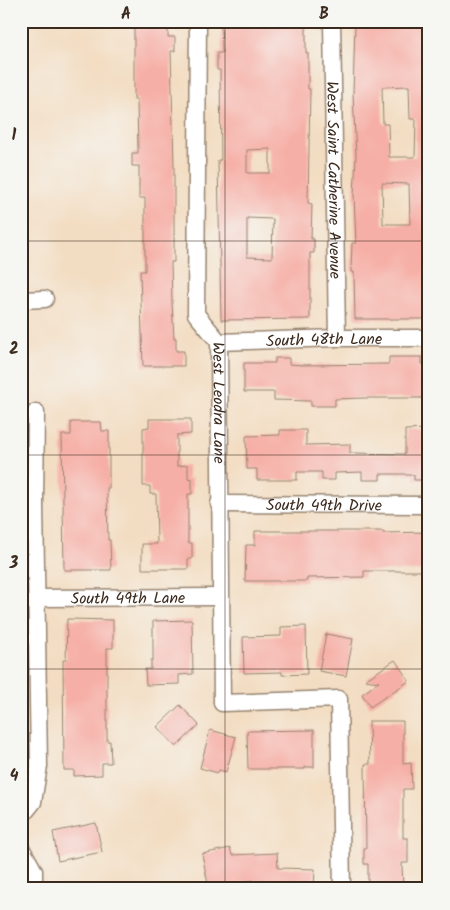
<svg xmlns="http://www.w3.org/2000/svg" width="450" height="910" font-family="Kalam,sans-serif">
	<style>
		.building { fill: #f6afa6; fill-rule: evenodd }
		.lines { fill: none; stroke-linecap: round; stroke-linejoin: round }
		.minor-casing { stroke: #978470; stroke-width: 19 }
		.minor { stroke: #fff; stroke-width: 16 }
		.grid { fill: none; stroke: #3b2a1e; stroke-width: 1; stroke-opacity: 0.55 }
		.labels { text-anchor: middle; stroke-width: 4.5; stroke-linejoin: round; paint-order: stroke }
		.street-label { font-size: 16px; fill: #3b2a1e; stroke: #f6f6f2 }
		.neatline { fill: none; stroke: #3b2a1e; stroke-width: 2 }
		.grid-label { font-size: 16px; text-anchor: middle; font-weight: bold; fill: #3b2a1e }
	</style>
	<rect width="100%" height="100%" fill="#f6f6f2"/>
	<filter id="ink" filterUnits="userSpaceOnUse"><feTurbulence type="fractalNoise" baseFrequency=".02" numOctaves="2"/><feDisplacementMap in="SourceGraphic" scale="10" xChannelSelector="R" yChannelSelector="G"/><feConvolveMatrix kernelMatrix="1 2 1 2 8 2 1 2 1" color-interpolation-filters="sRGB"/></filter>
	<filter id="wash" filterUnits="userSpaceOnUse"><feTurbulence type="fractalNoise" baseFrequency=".0096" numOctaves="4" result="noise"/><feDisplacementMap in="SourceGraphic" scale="20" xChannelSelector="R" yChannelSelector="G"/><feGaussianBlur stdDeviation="1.12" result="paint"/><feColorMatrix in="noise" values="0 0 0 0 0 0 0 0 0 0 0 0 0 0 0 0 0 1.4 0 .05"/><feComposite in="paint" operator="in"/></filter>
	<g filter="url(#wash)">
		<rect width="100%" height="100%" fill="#f3ddc2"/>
		<g id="blocks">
			<g class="building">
				<polygon points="134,21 168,21 168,37 175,37 175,51 171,51 174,165 174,262 171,262 172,303 174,338 176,338 176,351 184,351 184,366 143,366 140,271 145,271 145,198 139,198 139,166 132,166 132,153 138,153 137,99 134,99"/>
				<path d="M221,21H250V23L306,21V53H308V89H310L308,203L312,204L311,239H314V253H310V319L221,320L218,160H221L220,70H217V53H222ZM270,149V173H247V150ZM247,218L273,219L272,258L247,257Z"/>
				<path d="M355,24H429V319H355L354,272H351L352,243H356L354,195L356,156L353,94ZM409,86L410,119H416L415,157H389L388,124H383L382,87ZM382,183L409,184L410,224H383Z"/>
				<polygon points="389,357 422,357 422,364 429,364 429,398 365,398 335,399 335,406 311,406 311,401 274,400 274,392 244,392 244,363 275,363 275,358 289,358 289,364 302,365 389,364"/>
				<polygon points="149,419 191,419 191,434 177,435 177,466 188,465 188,479 192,478 192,494 188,494 188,543 192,543 192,559 188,559 188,569 142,569 142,544 157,544 156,494 150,494 150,486 143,486 143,428 149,427"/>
				<polygon points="71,422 101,422 102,431 109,431 109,488 107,488 108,540 110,540 111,570 64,570 62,435 71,435"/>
				<polygon points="429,429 429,480 414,480 414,475 406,475 405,474 380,474 380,480 362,480 362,472 335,473 335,480 322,480 322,472 297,472 297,480 257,480 257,469 247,469 246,436 280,435 280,430 306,430 306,445 350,444 350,453 405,454 405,430"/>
				<polygon points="255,531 383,531 383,533 429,532 429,568 421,568 422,571 364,571 364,577 307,578 307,581 245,581 246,545 255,545"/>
				<polygon points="67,619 113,620 113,648 107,648 107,741 110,741 111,763 102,763 102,775 74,776 74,770 64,770 63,660 66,660"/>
				<polygon points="192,620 193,674 179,675 179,684 146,685 145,669 151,669 151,660 153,660 153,621"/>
				<polygon points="306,626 307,674 282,675 282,672 244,673 243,637 281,636 281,627"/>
				<polygon points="326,634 353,639 346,676 319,671"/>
				<polygon points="395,660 409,681 370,707 362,694 379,682 365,680"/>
				<polygon points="180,705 199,725 176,747 157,727"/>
				<polygon points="369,721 403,721 403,764 411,763 412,789 403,789 403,838 408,838 408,863 402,863 403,889 368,889 368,864 364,864 364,848 366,848 365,764 370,764"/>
				<polygon points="210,730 236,737 226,772 219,770 218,773 200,768"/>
				<polygon points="314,730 314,767 305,767 305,769 248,769 247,731"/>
				<polygon points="96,823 102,852 58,861 53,832"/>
				<polygon points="230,848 232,855 277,853 278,868 315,869 314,889 262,889 262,883 253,883 253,880 209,889 202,854"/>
			</g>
		</g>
	</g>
	<g filter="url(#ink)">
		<use href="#blocks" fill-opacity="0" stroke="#978470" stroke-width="1"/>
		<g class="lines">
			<defs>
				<g id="minor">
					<path id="s1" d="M198,21L196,314L219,342L222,703L339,699L342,889"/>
					<path id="s2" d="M332,21L337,338"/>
					<polyline points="21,300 45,299"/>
					<path id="s3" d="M219,342L337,338H429"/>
					<path id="s4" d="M219,504L429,505"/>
					<path id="s5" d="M37,598L220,597"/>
					<polyline points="21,817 33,802 39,766 35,503 36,412"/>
					<polyline points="21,848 34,871 34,889"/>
				</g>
			</defs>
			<use href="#minor" class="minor-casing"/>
			<use href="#minor" class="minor"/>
		</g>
	</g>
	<path class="grid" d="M225,21V889M21,241H429M21,455H429M21,669H429"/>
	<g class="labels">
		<g class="street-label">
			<text dy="6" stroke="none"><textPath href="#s2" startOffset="159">West Saint Catherine Avenue</textPath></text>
			<text dy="6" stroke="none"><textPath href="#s3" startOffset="105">South 48th Lane</textPath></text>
			<text dy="6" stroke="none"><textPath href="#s1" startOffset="390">West Leodra Lane</textPath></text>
			<text dy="6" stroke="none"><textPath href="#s4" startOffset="105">South 49th Drive</textPath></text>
			<text dy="6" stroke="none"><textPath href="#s5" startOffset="91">South 49th Lane</textPath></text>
		</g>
	</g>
	<rect width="450" height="910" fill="none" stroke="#f6f6f2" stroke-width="55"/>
	<rect x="28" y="28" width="394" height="854" class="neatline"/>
	<g class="grid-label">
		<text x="126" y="19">A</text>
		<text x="324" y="19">B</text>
		<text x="14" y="140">1</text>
		<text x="14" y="354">2</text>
		<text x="14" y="568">3</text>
		<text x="14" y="781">4</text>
	</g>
</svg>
